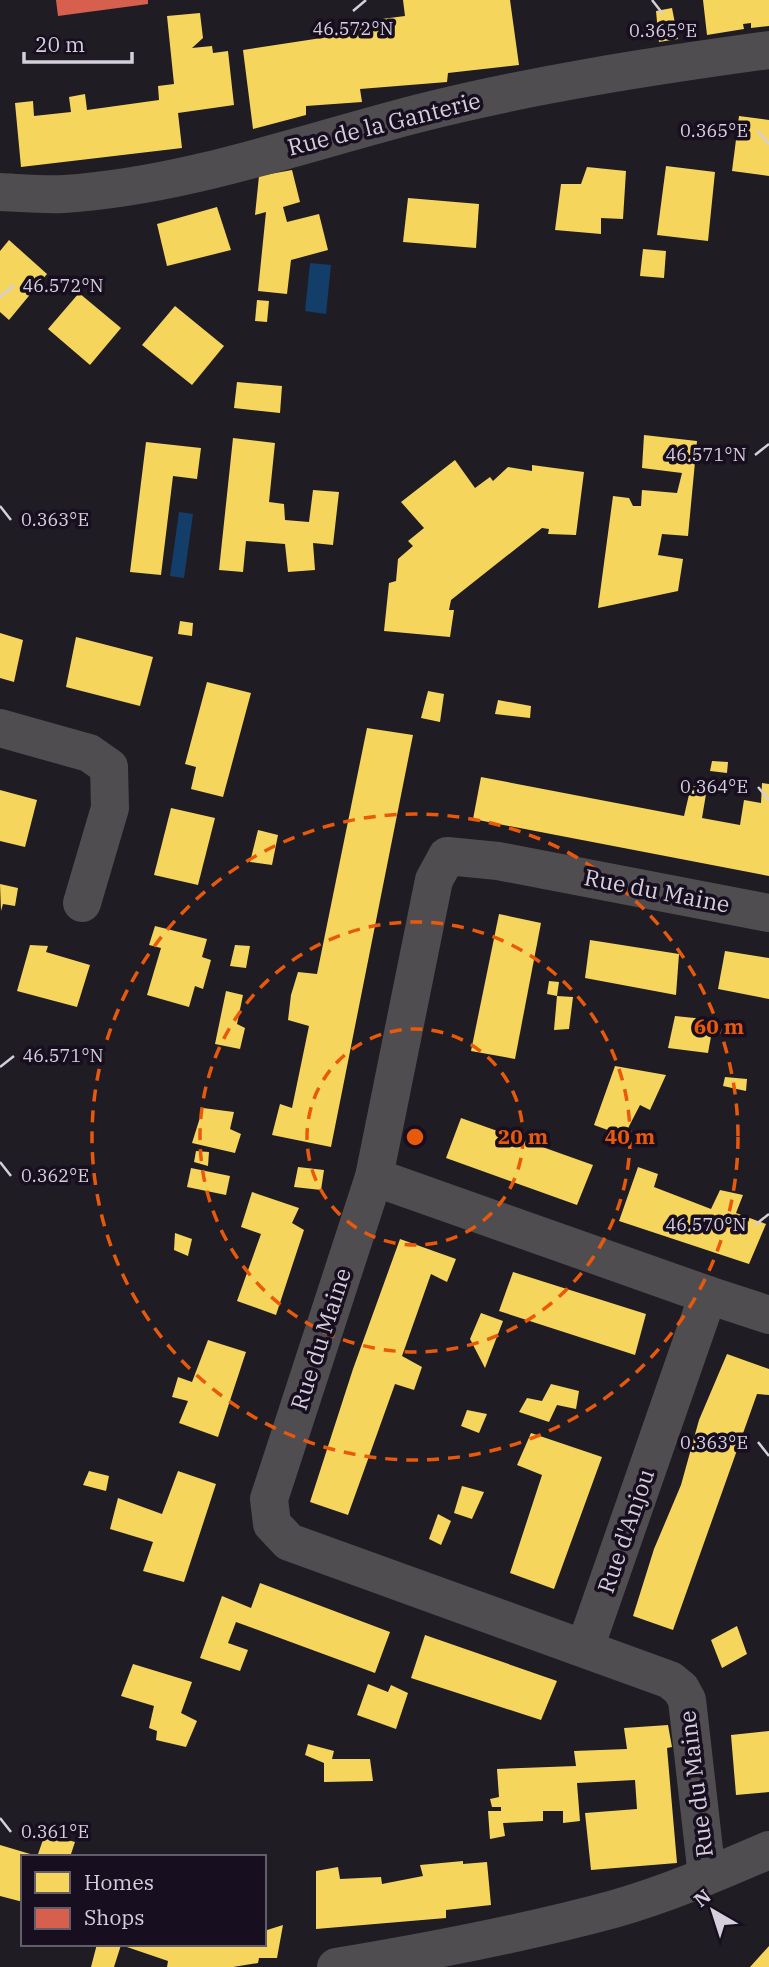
<svg xmlns="http://www.w3.org/2000/svg" width="769" height="1967" font-family="'IBM Plex Serif',serif">
	<style>
		.water { fill: #123e69 }
		.homes { fill: #f6d55c }
		.shops { fill: #d6604d }
		.lines { fill: none; stroke-linecap: round; stroke-linejoin: round }
		.minor { stroke: #504d50; stroke-width: 38 }
		.ticks { fill: none; stroke: #d4cfda; stroke-width: 2.5 }
		.ring { fill: none; stroke: #e8590c; stroke-width: 3.5; stroke-dasharray: 12 9 }
		.labels { text-anchor: middle; stroke-width: 7; stroke-linejoin: round; paint-order: stroke }
		.street-label { font-size: 23px; fill: #d4cfda; stroke: #170f1f }
		.ticks-label { font-size: 18px; text-anchor: middle; fill: #d4cfda; stroke: #170f1f; stroke-width: 7; stroke-linejoin: round; paint-order: stroke }
		.centre { fill: #e8590c; stroke: #170f1f; stroke-width: 3.5 }
		.ring-label { font-size: 21px; text-anchor: middle; font-weight: bold; fill: #e8590c; stroke: #170f1f; stroke-width: 7; stroke-linejoin: round; paint-order: stroke }
	</style>
	<rect width="100%" height="100%" fill="#201c24"/>
	<g class="water">
		<polygon points="310,263 331,265 326,314 305,311"/>
		<polygon points="179,512 193,514 184,578 170,576"/>
	</g>
	<g class="homes">
		<polygon points="403,0 510,0 519,65 448,73 447,82 360,89 362,102 306,106 306,115 253,129 243,50 341,35 341,28 351,26 350,23 405,16"/>
		<polygon points="703,0 769,0 769,26 751,28 751,23 743,24 744,29 707,35"/>
		<polygon points="672,8 678,39 659,42 656,11"/>
		<polygon points="200,13 203,38 192,48 212,46 213,53 228,51 234,105 178,113 182,148 21,167 15,103 33,101 34,116 71,112 69,97 85,94 87,110 159,100 158,86 174,84 167,16"/>
		<polygon points="739,116 769,120 769,176 732,171"/>
		<polygon points="666,166 715,172 708,241 657,235"/>
		<polygon points="587,167 626,171 623,219 601,218 601,234 555,230 561,184 581,184"/>
		<polygon points="292,170 300,202 283,207 287,222 319,214 328,250 291,260 287,294 258,291 266,212 255,215 259,176"/>
		<polygon points="408,198 479,204 476,248 403,242"/>
		<polygon points="217,207 231,250 167,266 157,224"/>
		<polygon points="9,240 47,274 9,320 0,312 0,251"/>
		<polygon points="643,249 666,251 664,278 640,276"/>
		<polygon points="79,293 121,328 90,365 48,329"/>
		<polygon points="257,300 269,301 267,322 255,321"/>
		<polygon points="175,306 224,346 192,385 142,345"/>
		<polygon points="237,382 282,386 280,413 234,408"/>
		<polygon points="644,435 697,441 688,536 662,534 658,555 683,559 678,591 598,608 613,496 629,498 633,506 641,506 642,490 677,493 682,473 642,468"/>
		<polygon points="233,438 275,443 269,502 284,504 285,520 309,522 313,490 339,492 333,545 313,543 315,570 288,572 285,544 246,541 243,572 219,570"/>
		<polygon points="146,442 201,448 197,479 173,476 161,575 130,572"/>
		<polygon points="455,460 475,488 490,477 493,481 508,467 532,471 532,465 584,472 576,535 548,534 549,529 542,528 451,600 449,610 454,610 450,637 384,631 389,583 396,581 398,559 413,546 408,541 424,528 401,502"/>
		<polygon points="180,621 193,623 192,636 178,634"/>
		<polygon points="0,633 23,640 14,682 0,678"/>
		<polygon points="76,637 153,657 140,706 66,687"/>
		<polygon points="207,682 251,693 223,797 191,789 196,767 185,764"/>
		<polygon points="428,691 444,694 440,722 421,718"/>
		<polygon points="498,700 531,706 530,718 495,714"/>
		<polygon points="367,728 413,735 331,1147 272,1135 280,1104 292,1108 309,1026 288,1020 291,995 298,972 317,974"/>
		<polygon points="712,761 728,762 727,773 710,771"/>
		<polygon points="481,777 684,816 691,786 707,788 702,818 740,825 744,800 761,803 762,783 769,784 769,876 473,819"/>
		<polygon points="0,790 37,800 25,847 0,841"/>
		<polygon points="171,808 215,818 198,885 154,875"/>
		<polygon points="258,830 278,835 272,865 250,862"/>
		<polygon points="0,884 18,888 15,906 3,904 1,911"/>
		<polygon points="499,914 541,923 515,1059 471,1051"/>
		<polygon points="155,926 207,939 202,957 211,960 203,989 195,986 189,1007 147,995 161,948 149,945"/>
		<polygon points="590,940 679,954 676,995 585,978"/>
		<polygon points="30,945 48,946 46,952 90,965 77,1007 17,991"/>
		<polygon points="235,945 250,946 246,968 230,966"/>
		<polygon points="725,951 769,958 769,999 718,989"/>
		<polygon points="549,981 559,982 557,996 547,994"/>
		<polygon points="226,991 243,995 237,1024 245,1028 240,1049 215,1044"/>
		<polygon points="557,996 573,997 569,1029 554,1030"/>
		<polygon points="675,1016 714,1020 708,1053 668,1048"/>
		<polygon points="615,1066 666,1075 650,1110 640,1105 624,1136 594,1125"/>
		<polygon points="725,1077 747,1079 746,1091 723,1086"/>
		<polygon points="203,1108 234,1112 230,1129 241,1134 235,1153 192,1143"/>
		<polygon points="461,1118 593,1165 577,1205 446,1158"/>
		<polygon points="196,1151 209,1152 208,1166 194,1162"/>
		<polygon points="298,1167 324,1170 321,1190 294,1187"/>
		<polygon points="638,1167 658,1174 654,1187 711,1209 720,1190 743,1195 736,1213 766,1224 749,1264 619,1221"/>
		<polygon points="191,1168 230,1176 226,1195 187,1187"/>
		<polygon points="252,1192 299,1208 292,1223 304,1230 276,1315 237,1301 261,1234 241,1227"/>
		<polygon points="175,1233 192,1239 188,1256 174,1250"/>
		<polygon points="400,1239 456,1259 447,1282 431,1274 402,1356 422,1367 414,1390 395,1384 348,1515 310,1502 353,1369"/>
		<polygon points="513,1272 646,1314 635,1355 499,1311"/>
		<polygon points="481,1313 503,1321 485,1368 470,1339"/>
		<polygon points="208,1340 246,1352 218,1437 179,1423 188,1401 172,1397 178,1377 192,1382"/>
		<polygon points="727,1354 769,1369 769,1395 757,1394 673,1630 633,1616 654,1549 681,1485 699,1420"/>
		<polygon points="551,1384 579,1391 576,1409 557,1405 549,1422 519,1412 527,1398 542,1401"/>
		<polygon points="467,1410 487,1414 479,1433 461,1426"/>
		<polygon points="531,1433 602,1457 554,1589 510,1573 542,1475 517,1465"/>
		<polygon points="89,1471 109,1476 106,1491 83,1485"/>
		<polygon points="178,1471 216,1484 184,1582 143,1571 153,1542 110,1529 118,1498 162,1514"/>
		<polygon points="462,1486 484,1492 472,1519 454,1513"/>
		<polygon points="438,1514 451,1521 441,1545 429,1539"/>
		<polygon points="260,1583 390,1632 375,1673 236,1622 228,1643 248,1650 240,1671 200,1658 222,1596 251,1608"/>
		<polygon points="737,1626 747,1654 722,1668 711,1640"/>
		<polygon points="425,1635 557,1681 541,1720 411,1678"/>
		<polygon points="133,1664 192,1682 181,1713 197,1721 186,1747 156,1740 157,1731 149,1728 154,1706 121,1696"/>
		<polygon points="368,1684 388,1692 391,1685 408,1693 396,1729 357,1715"/>
		<polygon points="668,1725 672,1747 667,1748 677,1863 591,1870 585,1813 637,1809 635,1780 577,1783 580,1821 563,1823 563,1811 543,1811 543,1821 503,1823 505,1836 490,1839 488,1811 501,1811 501,1807 492,1807 490,1799 499,1797 497,1769 576,1766 574,1751 627,1749 624,1728"/>
		<polygon points="769,1731 769,1792 736,1795 731,1735"/>
		<polygon points="308,1744 334,1751 332,1759 370,1759 373,1781 324,1782 324,1763 305,1755"/>
		<polygon points="45,1834 75,1842 70,1857 37,1857"/>
		<polygon points="0,1845 37,1856 23,1857 23,1902 0,1896"/>
		<polygon points="463,1861 463,1864 487,1862 491,1905 446,1910 446,1918 316,1929 316,1871 338,1867 340,1879 381,1877 382,1884 423,1876 420,1865"/>
		<polygon points="283,1925 277,1958 259,1958 258,1963 233,1967 167,1967 168,1961 121,1945 114,1967 91,1967 97,1944 264,1944 264,1931"/>
		<polygon points="769,1946 769,1967 750,1967"/>
	</g>
	<polygon class="shops" points="56,0 148,0 148,4 58,16"/>
	<g class="lines">
		<g class="minor">
			<path d="M0,192C21,193 43,195 64,194C185,186 303,143 420,113C535,84 652,66 769,50"/>
			<polyline points="0,728 89,753 109,767 110,808 82,903"/>
			<polyline points="374,1177 708,1295"/>
			<polyline points="585,1648 708,1295 769,1315"/>
			<polyline points="707,1876 687,1700 681,1689 670,1680 289,1542 272,1524 269,1499 374,1177 434,880 447,856 498,861 769,913"/>
			<path d="M336,1967C426,1952 526,1933 614,1909C667,1894 718,1872 769,1850"/>
		</g>
	</g>
	<path class="ticks" d="M652,0L663,14M353,11L366,0M758,131L769,144M0,297L14,285M755,455L769,444M0,506L11,520M758,787L769,800M0,1067L14,1056M0,1162L11,1176M755,1225L769,1214M758,1442L769,1456M0,1818L11,1832"/>
	<g class="ring">
		<circle cx="415" cy="1137" r="108"/>
		<circle cx="415" cy="1137" r="215"/>
		<circle cx="415" cy="1137" r="323"/>
	</g>
	<g class="labels">
		<g class="street-label">
			<text transform="translate(384 124) rotate(-14)" y="8">Rue de la Ganterie</text>
			<text transform="translate(657 891) rotate(11)" y="8">Rue du Maine</text>
			<text transform="translate(321 1339) rotate(-72)" y="8">Rue du Maine</text>
			<text transform="translate(626 1531) rotate(-71)" y="8">Rue d'Anjou</text>
			<text transform="translate(696 1784) rotate(-97)" y="8">Rue du Maine</text>
		</g>
	</g>
	<g class="ticks-label">
		<text x="353" y="35">46.572°N</text>
		<text x="663" y="37">0.365°E</text>
		<text x="714" y="137">0.365°E</text>
		<text x="63" y="292">46.572°N</text>
		<text x="706" y="461">46.571°N</text>
		<text x="55" y="526">0.363°E</text>
		<text x="714" y="793">0.364°E</text>
		<text x="63" y="1062">46.571°N</text>
		<text x="55" y="1182">0.362°E</text>
		<text x="706" y="1231">46.570°N</text>
		<text x="714" y="1449">0.363°E</text>
		<text x="55" y="1838">0.361°E</text>
	</g>
	<circle cx="415" cy="1137" r="10" class="centre"/>
	<g class="ring-label">
		<text x="719" y="1034">60 m</text>
		<text x="523" y="1144">20 m</text>
		<text x="630" y="1144">40 m</text>
	</g>
	<rect x="21" y="1855" width="245" height="91" fill="#170f1f" stroke="#635c6a" stroke-width="2"/>
	<rect x="35" y="1872" width="35" height="21" fill="#f6d55c" stroke="#635c6a" stroke-width="2"/>
	<text x="84" y="1890" font-size="21" fill="#d4cfda">Homes</text>
	<rect x="35" y="1908" width="35" height="21" fill="#d6604d" stroke="#635c6a" stroke-width="2"/>
	<text x="84" y="1925" font-size="21" fill="#d4cfda">Shops</text>
	<g transform="translate(713 1911) rotate(321)" stroke="#170f1f" stroke-width="5" paint-order="stroke">
	<path d="M0-5L12 26L0 18L-12 26Z" fill="#d4cfda"/>
	<text y="-10" font-size="19" font-weight="bold" text-anchor="middle" fill="#d4cfda">N</text>
	</g>
	<path d="M24 52v10h108v-10" fill="none" stroke="#d4cfda" stroke-width="3.5"/>
	<text x="35" y="52" font-size="21" fill="#d4cfda" stroke="#170f1f" stroke-width="5" paint-order="stroke">20 m</text>
</svg>
